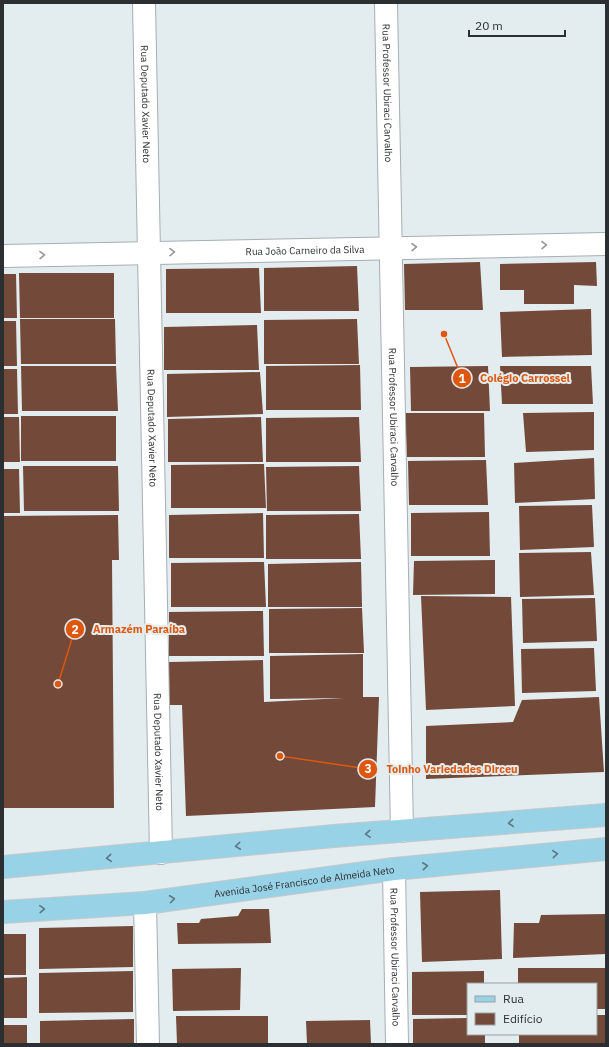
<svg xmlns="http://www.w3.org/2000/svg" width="609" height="1047" font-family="'IBM Plex Sans',sans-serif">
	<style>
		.building { fill: #734939 }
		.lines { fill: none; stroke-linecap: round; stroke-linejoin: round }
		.minor-casing { stroke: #a6afb2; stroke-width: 24 }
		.major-casing { stroke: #c8c9c9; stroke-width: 24 }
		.minor { stroke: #fff; stroke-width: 22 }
		.major { stroke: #97d2e6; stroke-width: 22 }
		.oneway { stroke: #969798 }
		.oneway2 { stroke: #5c7882 }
		.labels { text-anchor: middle; stroke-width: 4; stroke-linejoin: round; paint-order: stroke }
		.street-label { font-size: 10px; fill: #2c2f31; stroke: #e3ecef }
		.leader { fill: none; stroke: #df570e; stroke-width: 1.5 }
		.callout-dot { fill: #df570e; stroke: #e3ecef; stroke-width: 1.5 }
		.mark-label { font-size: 12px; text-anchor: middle; font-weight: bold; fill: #fff }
		.callout-label { font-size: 11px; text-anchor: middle; font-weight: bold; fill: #df570e; stroke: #e3ecef; stroke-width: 4; stroke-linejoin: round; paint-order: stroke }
	</style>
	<rect width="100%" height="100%" fill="#e3ecef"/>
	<g class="building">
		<polygon points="480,262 483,310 405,310 404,264"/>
		<polygon points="596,262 597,286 574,285 574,304 524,304 524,290 500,290 500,264"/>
		<polygon points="357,266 359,311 264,311 264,268"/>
		<polygon points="259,268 261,313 166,313 166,269"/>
		<polygon points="19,273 114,273 114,318 20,318"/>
		<polygon points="3,274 16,274 17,318 3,318"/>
		<polygon points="591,309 592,355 502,357 500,312"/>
		<polygon points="20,319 115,319 116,364 21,364"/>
		<polygon points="357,319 359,364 264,364 264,320"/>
		<polygon points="3,321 16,321 17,366 3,366"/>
		<polygon points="257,325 259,370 164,370 164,327"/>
		<polygon points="360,365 361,410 266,410 266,366"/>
		<polygon points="21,366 116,366 118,411 22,411"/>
		<polygon points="488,366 490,411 411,411 410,367"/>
		<polygon points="500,366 591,366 593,404 502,404"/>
		<polygon points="3,369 17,369 18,414 3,414"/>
		<polygon points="260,372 263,414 167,417 167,374"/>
		<polygon points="594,412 594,450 526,452 523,413"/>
		<polygon points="405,413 484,413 485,457 407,457"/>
		<rect x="21" y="416" width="95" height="45"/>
		<polygon points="3,417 19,417 20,462 3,462"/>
		<polygon points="261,417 263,462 168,462 168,419"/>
		<polygon points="359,417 361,462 266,462 266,418"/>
		<polygon points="594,458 595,499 515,503 514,463"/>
		<polygon points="486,460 488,505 409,505 408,461"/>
		<polygon points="264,464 266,508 171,508 171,465"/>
		<polygon points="23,466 118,466 119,511 24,511"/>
		<polygon points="359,466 361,511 267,511 266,467"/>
		<polygon points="3,469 19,469 20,513 3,513"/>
		<polygon points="592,505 594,547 520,550 519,506"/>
		<polygon points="489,512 490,556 411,556 411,513"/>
		<polygon points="263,513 264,558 169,558 169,515"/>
		<polygon points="359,514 361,559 266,559 266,515"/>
		<polygon points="118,515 119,560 112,560 114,808 3,808 3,516"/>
		<polygon points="591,552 594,595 520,597 519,553"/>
		<polygon points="495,560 495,594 413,595 414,561"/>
		<polygon points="264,562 266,607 171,607 171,563"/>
		<polygon points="361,562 362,607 268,607 268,564"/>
		<polygon points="421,596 511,597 515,706 426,710"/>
		<polygon points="595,598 597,641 523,643 522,599"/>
		<polygon points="362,608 364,653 269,653 269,609"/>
		<polygon points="263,611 264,656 169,656 169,612"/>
		<polygon points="594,648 596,691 522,693 521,649"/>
		<polygon points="363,654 363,697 379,697 375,807 186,816 182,705 169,705 169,662 263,660 264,702 344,698 270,699 270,656"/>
		<polygon points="599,697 604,772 426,779 426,726 513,722 522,700"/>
		<polygon points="500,890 502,959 422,962 420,892"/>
		<polygon points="242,909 269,909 271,943 178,944 177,923 199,923 201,919 238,916"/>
		<polygon points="606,914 606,954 513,958 514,923 539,923 541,915"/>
		<polygon points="133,926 133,967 39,969 39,928"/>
		<rect x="3" y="934" width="23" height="41"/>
		<polygon points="241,968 240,1010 173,1011 172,969"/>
		<polygon points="518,968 606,968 606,1009 596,1009 596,984 518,984"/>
		<polygon points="133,971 133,1012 39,1013 39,973"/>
		<polygon points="484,971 484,984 468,984 468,1015 412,1015 412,972"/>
		<polygon points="27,977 27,1018 3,1018 3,978"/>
		<polygon points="596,1015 606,1015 606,1044 519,1044 519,1034 596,1034"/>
		<polygon points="176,1016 268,1016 268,1044 177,1044"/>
		<polygon points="468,1018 468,1034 485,1034 485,1044 413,1044 413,1019"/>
		<polygon points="134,1019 134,1044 40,1044 40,1021"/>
		<polygon points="370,1020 371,1044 307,1044 306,1021"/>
		<rect x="3" y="1025" width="24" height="19"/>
	</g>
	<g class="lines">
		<defs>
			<g id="minor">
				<path id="s1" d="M144,3L161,853"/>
				<path id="s2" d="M386,3L402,831"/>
				<path id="s3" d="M3,256L606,244"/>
				<path id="s4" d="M394,869L397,1044"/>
				<polyline points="145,903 148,1044"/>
			</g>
			<g id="major">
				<polyline points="3,867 334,836 606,815"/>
				<path id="s5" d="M3,912L145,903L394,869L606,849"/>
			</g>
		</defs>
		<use href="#minor" class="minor-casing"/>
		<use href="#major" class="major-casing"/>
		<use href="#minor" class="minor"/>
		<use href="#major" class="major"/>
	</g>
	<defs><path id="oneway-chevron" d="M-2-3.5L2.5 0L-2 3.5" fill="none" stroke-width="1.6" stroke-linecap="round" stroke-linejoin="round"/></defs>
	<g class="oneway">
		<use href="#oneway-chevron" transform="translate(544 245) rotate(-1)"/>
		<use href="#oneway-chevron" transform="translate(414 247) rotate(-1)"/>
		<use href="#oneway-chevron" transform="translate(172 252) rotate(-1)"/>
		<use href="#oneway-chevron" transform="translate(42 255) rotate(-1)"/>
	</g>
	<g class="oneway2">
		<use href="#oneway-chevron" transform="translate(511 823) rotate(175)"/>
		<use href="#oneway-chevron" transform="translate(368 834) rotate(176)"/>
		<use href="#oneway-chevron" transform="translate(238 846) rotate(174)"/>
		<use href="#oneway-chevron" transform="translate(555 854) rotate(-5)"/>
		<use href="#oneway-chevron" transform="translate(109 858) rotate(175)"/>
		<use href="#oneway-chevron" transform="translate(425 866) rotate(-6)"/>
		<use href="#oneway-chevron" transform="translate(172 899) rotate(-8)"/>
		<use href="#oneway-chevron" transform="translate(42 909) rotate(-3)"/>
	</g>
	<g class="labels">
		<g class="street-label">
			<text dy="4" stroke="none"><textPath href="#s2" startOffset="90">Rua Professor Ubiraci Carvalho</textPath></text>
			<text dy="4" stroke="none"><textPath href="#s1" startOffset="101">Rua Deputado Xavier Neto</textPath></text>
			<text dy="4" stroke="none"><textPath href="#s3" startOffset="302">Rua João Carneiro da Silva</textPath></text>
			<text dy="4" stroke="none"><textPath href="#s2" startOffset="414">Rua Professor Ubiraci Carvalho</textPath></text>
			<text dy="4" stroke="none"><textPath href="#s1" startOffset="425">Rua Deputado Xavier Neto</textPath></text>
			<text dy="4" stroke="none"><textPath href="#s1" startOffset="749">Rua Deputado Xavier Neto</textPath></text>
			<text dy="4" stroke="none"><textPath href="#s5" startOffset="303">Avenida José Francisco de Almeida Neto</textPath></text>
			<text dy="4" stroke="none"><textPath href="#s4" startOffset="88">Rua Professor Ubiraci Carvalho</textPath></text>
		</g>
	</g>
	<path class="leader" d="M444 334L462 378M58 684L75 629M280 756L368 769"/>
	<g class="callout-dot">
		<circle cx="444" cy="334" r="4"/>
		<circle cx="58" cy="684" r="4"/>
		<circle cx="280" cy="756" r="4"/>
		<circle cx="462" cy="378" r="10"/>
		<circle cx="75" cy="629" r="10"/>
		<circle cx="368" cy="769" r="10"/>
	</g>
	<g class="mark-label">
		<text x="462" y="383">1</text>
		<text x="75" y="634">2</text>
		<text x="368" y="773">3</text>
	</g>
	<g class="callout-label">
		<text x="525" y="382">Colégio Carrossel</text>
		<text x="139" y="633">Armazém Paraíba</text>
		<text x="452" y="773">Toinho Variedades Dirceu</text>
	</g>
	<rect width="609" height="1047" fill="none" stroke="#2c2f31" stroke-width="8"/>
	<rect x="467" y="983" width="130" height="52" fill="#e3ecef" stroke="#9aa0a3"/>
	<rect x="475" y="996" width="20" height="6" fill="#97d2e6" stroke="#9aa0a3"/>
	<text x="503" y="1003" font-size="12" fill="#2c2f31">Rua</text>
	<rect x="475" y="1013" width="20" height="12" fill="#734939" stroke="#9aa0a3"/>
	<text x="503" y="1023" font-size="12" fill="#2c2f31">Edifício</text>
	<path d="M469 30v6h96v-6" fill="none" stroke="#2c2f31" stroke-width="2"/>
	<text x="475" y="30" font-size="12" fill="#2c2f31" stroke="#e3ecef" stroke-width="3" paint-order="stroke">20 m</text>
</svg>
